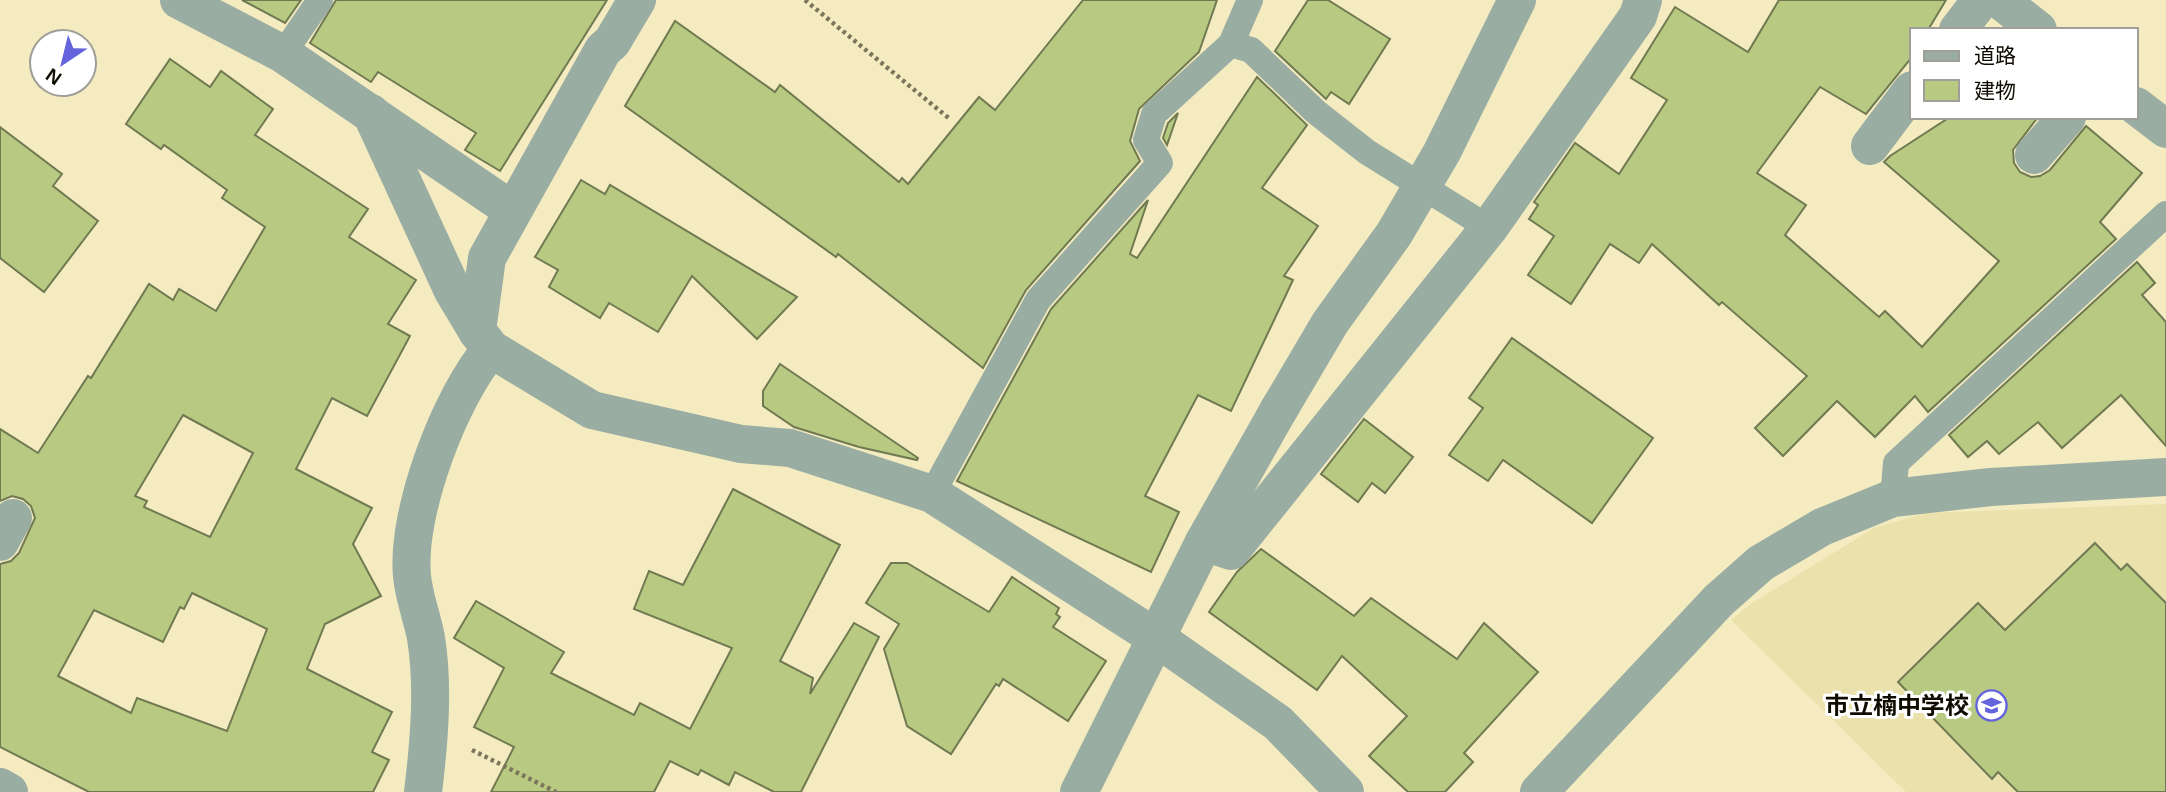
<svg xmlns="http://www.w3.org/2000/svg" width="2166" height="792" font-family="Arial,'Noto Sans JP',sans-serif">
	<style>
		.built { fill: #eae1ad }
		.building { fill: #b8ca81; stroke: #707952; stroke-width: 2; fill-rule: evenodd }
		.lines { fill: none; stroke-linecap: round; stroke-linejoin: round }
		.path { stroke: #7b765b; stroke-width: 4.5; stroke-dasharray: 3.5 3.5; stroke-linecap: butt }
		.service { stroke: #9aada2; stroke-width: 26 }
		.minor { stroke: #9aada2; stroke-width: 38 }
		.tertiary { stroke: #9aada2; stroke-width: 38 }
		.tertiary-bridge { stroke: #9aada2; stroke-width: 38 }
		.labels { text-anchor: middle; stroke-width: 6; stroke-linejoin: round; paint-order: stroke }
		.poi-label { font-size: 24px; font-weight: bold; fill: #0f0c01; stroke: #fff; text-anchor: end }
	</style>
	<rect width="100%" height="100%" fill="#f4ecc0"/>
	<polygon class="built" points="2166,504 2166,792 1906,792 1731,620 1752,603 1874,528 1926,513"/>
	<g class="building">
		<polygon points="242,0 301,0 285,23"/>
		<polygon points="336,0 607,0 500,171 465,150 476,133 378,72 371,82 310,43"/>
		<polygon points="1083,0 1217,0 1199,52 1139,109 1130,141 1140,161 1026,290 983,368 838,254 836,257 625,106 675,21 775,92 780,85 899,182 902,178 908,184 979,97 995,110"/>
		<polygon points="1308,0 1328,0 1390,39 1349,104 1331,92 1326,99 1275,51"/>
		<polygon points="1779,0 1946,0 1928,30 1912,30 1912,57 1866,114 1820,87 1757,173 1806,205 1785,235 1879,317 1885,311 1922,347 1999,261 1884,162 1890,156 1950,117 2038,117 2013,150 2014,163 2020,172 2031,177 2040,176 2050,170 2086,126 2142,173 2100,222 2116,239 1928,412 1915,396 1875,437 1837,401 1783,456 1755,428 1807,376 1722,302 1719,305 1652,244 1639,263 1610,244 1571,304 1528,275 1554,236 1529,219 1538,205 1534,202 1575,143 1619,174 1667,100 1631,78 1675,7 1748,52"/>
		<path d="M170,59L210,87L221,71L273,109L255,135L368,209L349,237L416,280L388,324L410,336L367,416L332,398L296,469L372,508L353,544L381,596L325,624L307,669L392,712L372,752L389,760L373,792H89L0,747V564L11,561L19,553L35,518L31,506L23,499L12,496L0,501V429L38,453L88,376L91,378L149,284L173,300L179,289L216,311L265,227L222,198L227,190L164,145L161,149L126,124ZM183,415L253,453L210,537L144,507L147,501L135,496ZM192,593L267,629L227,731L137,698L131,713L58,676L94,610L163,642L180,607L184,609Z"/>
		<polygon points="1257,77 1307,125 1262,188 1318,226 1284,276 1293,280 1231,411 1198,395 1145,496 1179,512 1151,572 957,481 1051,309 1148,200 1130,254 1137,258"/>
		<polygon points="1178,113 1167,145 1163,138 1168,123"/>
		<polygon points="0,127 62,174 53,186 98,221 44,292 0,258"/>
		<polygon points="581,180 605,194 610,185 797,297 757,339 692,276 658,332 609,303 600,318 549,287 558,270 535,257"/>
		<polygon points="2137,262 2155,283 2142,295 2166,322 2166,446 2121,395 2062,448 2038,422 1999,454 1987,441 1968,457 1949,435"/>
		<polygon points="1512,338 1653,438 1592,523 1503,460 1488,481 1449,455 1483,408 1469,398"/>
		<polygon points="780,364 918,458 917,460 859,447 794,427 763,406 763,391"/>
		<polygon points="1364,419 1413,457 1385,493 1372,483 1358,502 1321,474"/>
		<polygon points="733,489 840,545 780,661 813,678 810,694 854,623 879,637 801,792 774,792 735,772 729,785 701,770 698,775 670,761 654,792 491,792 514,747 474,727 504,668 454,638 476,601 564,652 551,673 634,715 640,703 690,729 732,648 634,609 649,571 683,585"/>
		<polygon points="2095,543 2121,570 2127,564 2166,603 2166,792 2018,792 1998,772 1992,779 1898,682 1978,603 2005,630"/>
		<polygon points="1261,549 1354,616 1371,598 1457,659 1484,623 1538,672 1464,753 1473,762 1445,792 1408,792 1369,756 1407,716 1342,656 1317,690 1209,612 1237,572"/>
		<polygon points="891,563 907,563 989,612 1012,577 1059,608 1056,614 1060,617 1053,627 1106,661 1068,721 1003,679 999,686 996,684 951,754 907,726 884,649 899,624 866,603"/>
	</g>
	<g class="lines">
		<g class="path">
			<polyline points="805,0 951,120"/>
			<polyline points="472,750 556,792"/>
		</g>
		<g class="service">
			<polyline points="1231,44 1251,50 1316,112 1367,152 1489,228"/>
			<polyline points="283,54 320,0"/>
			<polyline points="932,494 1038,300 1160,163 1146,140 1154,114 1231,44 1250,0"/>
			<polyline points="1893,498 1896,463 2166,214"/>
		</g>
		<g class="minor">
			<polyline points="179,0 283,54 512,210"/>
			<polyline points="637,0 612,42 603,50 487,258 477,331 491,349 592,410 741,444 790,448 932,494 1158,639 1278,723 1345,792"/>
			<polyline points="2000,0 2038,30"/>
			<polyline points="1958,30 1981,0"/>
			<polyline points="2136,106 2166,129"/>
			<polyline points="371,113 453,291 477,331"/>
			<polyline points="1870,146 1912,90"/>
			<polyline points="2034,155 2067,117"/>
			<polyline points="0,542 13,518"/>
			<polyline points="1204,542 1231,551 1489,228 1638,16 1643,0"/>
			<polyline points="0,787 9,792"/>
			<path d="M423,792C429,743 434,687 426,638C422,617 414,597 412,576C406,512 450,397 491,349"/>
			<polyline points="1539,792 1719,600 1761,563 1822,527 1893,498 1991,487 2166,477"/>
		</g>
		<polyline class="tertiary" points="1079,792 1204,542 1278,411"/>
		<polyline class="tertiary-bridge" points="1278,411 1330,323 1394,234 1442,152 1517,0"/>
	</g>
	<defs>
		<symbol id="school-ring" viewBox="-11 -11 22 22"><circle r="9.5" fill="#fff" stroke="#6564dd" stroke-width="1.5"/><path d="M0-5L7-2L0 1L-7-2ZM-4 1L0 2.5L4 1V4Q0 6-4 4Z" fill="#6564dd"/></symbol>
	</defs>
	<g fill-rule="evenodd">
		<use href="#school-ring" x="1974" y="688" width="35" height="35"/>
	</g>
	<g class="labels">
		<g class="poi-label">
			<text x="1969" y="714">市立楠中学校</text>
		</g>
	</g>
	<rect x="1910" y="28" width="228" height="91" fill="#ffffff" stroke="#9f9e99" stroke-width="2"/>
	<rect x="1924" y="51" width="35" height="10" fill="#9aada2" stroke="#9f9e99" stroke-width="2"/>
	<text x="1974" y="63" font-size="21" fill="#0f0c01">道路</text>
	<rect x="1924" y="80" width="35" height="21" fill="#b8ca81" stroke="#9f9e99" stroke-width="2"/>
	<text x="1974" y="98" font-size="21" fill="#0f0c01">建物</text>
	<g transform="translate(63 63) rotate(215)"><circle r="33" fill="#ffffff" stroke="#9f9e99" stroke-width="2"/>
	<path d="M0-5L12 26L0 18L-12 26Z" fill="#6564dd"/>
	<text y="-10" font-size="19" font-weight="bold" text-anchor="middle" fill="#0f0c01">N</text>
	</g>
</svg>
